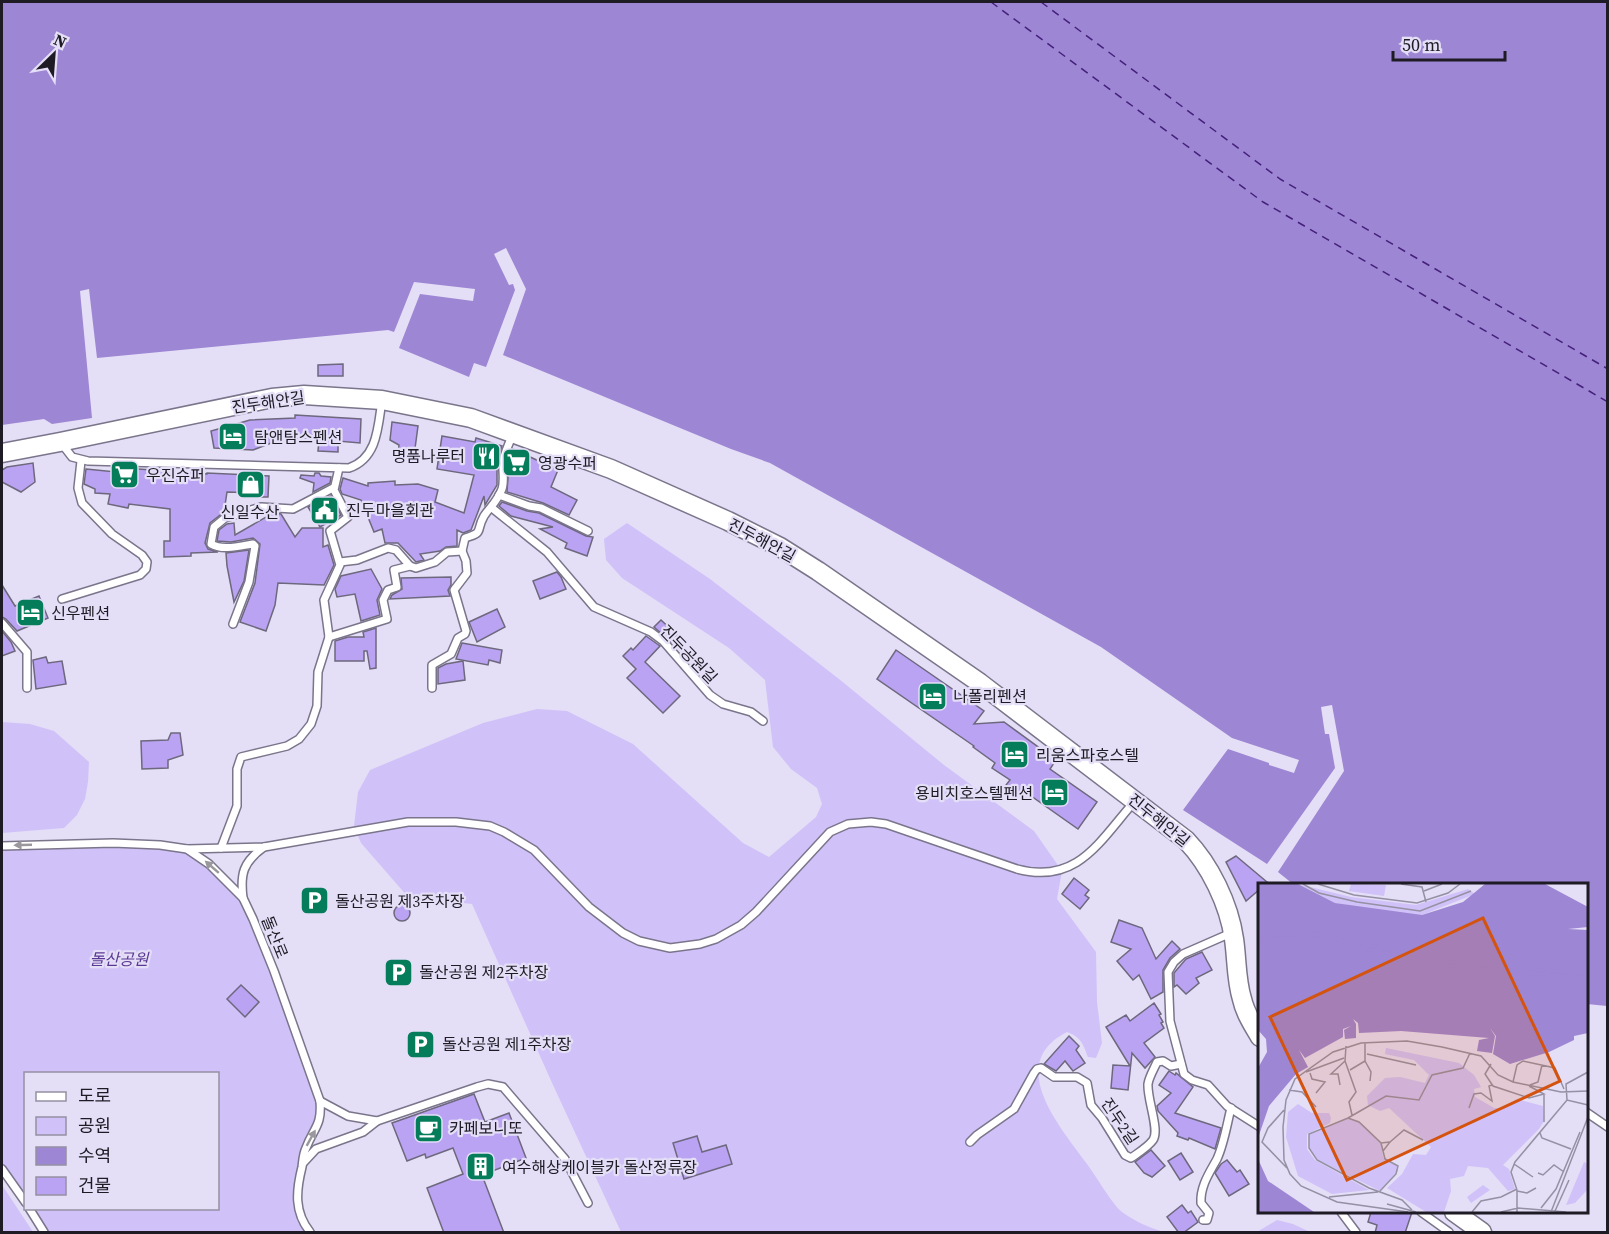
<svg xmlns="http://www.w3.org/2000/svg" width="1609" height="1234" font-family="'Source Serif 4','Noto Sans KR',serif">
	<style>
		.green { fill: #d0c2f8 }
		.water { fill: #9d86d3 }
		.lines { fill: none; stroke-linecap: round; stroke-linejoin: round }
		.ferry { stroke: #45207b; stroke-width: 1.5; stroke-dasharray: 8 6; stroke-linecap: butt }
		.building { fill: #baa3f3; stroke: #6d687d; stroke-width: 1.5 }
		.lane-casing { stroke: #7b758b; stroke-width: 10 }
		.secondary-casing { stroke: #7b758b; stroke-width: 21 }
		.lane { stroke: #fff; stroke-width: 7 }
		.secondary { stroke: #fff; stroke-width: 18 }
		.oneway { fill: #9a989c }
		.labels { text-anchor: middle; stroke-width: 4.5; stroke-linejoin: round; paint-order: stroke }
		.street-label { font-size: 16px; fill: #1e1b24; stroke: #e4def7 }
		.poi-label { font-size: 16px; fill: #1e1b24; stroke: #e4def7; text-anchor: start }
		.park-label { font-size: 16px; font-style: italic; fill: #5a3894; stroke: #e4def7 }
		.inset-river { fill: none; stroke: #9d86d3; stroke-width: 3 }
		.inset-road { fill: none; stroke: #9590a3; stroke-width: 1.5 }
		.view { fill: #d4530e; fill-opacity: 0.15; stroke: #d4530e; stroke-width: 3 }
		.inset-edge { fill: none; stroke: #1e1b24; stroke-width: 3 }
	</style>
	<rect width="100%" height="100%" fill="#e4def7"/>
	<g class="green">
		<path d="M627,523L710,579L839,679L944,765L1034,831L1062,871L1057,899L1096,952L1097,1002L1102,1043L1096,1058L1088,1057C1083,1044 1081,1037 1067,1032C1004,1064 1061,1128 1087,1164C1096,1176 1112,1204 1122,1212C1134,1221 1150,1228 1164,1232H621L553,1085L472,904L408,897L361,843L354,826L358,792L370,770L483,723L537,709L567,711L633,744L743,843L769,857L816,817L822,804L817,788L791,769L773,747L765,680L729,648L622,578L606,560L604,539Z"/>
		<polygon points="2,722 30,724 54,731 89,762 88,782 85,799 77,815 64,828 2,833"/>
		<polygon points="113,843 187,849 231,886 253,919 320,1101 321,1118 307,1146 296,1196 310,1232 44,1232 29,1209 218,1208 218,1074 26,1074 25,1203 2,1169 2,846"/>
		<polygon points="2,1185 33,1232 2,1232"/>
		<polygon points="1277,1220 1293,1224 1310,1232 1257,1232"/>
	</g>
	<polygon class="water" points="2,2 1607,2 1607,1006 1587,1004 1586,884 1293,884 1278,872 1344,771 1332,705 1321,707 1325,734 1329,734 1335,768 1267,864 1183,810 1228,749 1269,763 1269,765 1294,773 1299,760 1232,738 1101,647 770,463 731,449 503,355 526,289 506,248 494,254 509,285 513,284 515,290 486,367 474,363 469,377 399,348 420,294 473,301 475,289 414,282 394,332 388,330 97,358 89,289 80,291 92,418 52,424 44,419 2,425"/>
	<g class="lines">
		<g class="ferry">
			<polyline points="991,2 1263,202 1608,402"/>
			<polyline points="1041,2 1280,179 1608,369"/>
		</g>
	</g>
	<g class="building">
		<polygon points="343,364 343,376 318,376 318,365"/>
		<polygon points="295,415 361,419 360,443 338,441 338,452 318,451 319,440 284,438 253,450 214,448 211,431 250,420 295,418"/>
		<polygon points="392,422 418,426 414,456 398,454 399,445 390,440"/>
		<polygon points="442,436 475,442 476,438 502,446 497,460 497,485 485,505 484,496 471,530 463,533 457,530 457,546 446,547 440,551 420,554 424,560 416,562 398,543 385,543 382,529 374,532 361,500 342,494 340,489 343,478 368,486 368,483 395,481 395,485 418,484 438,490 435,502 464,513 474,475 437,469"/>
		<polygon points="513,449 558,470 551,487 577,500 569,515 543,503 507,492 509,462"/>
		<polygon points="33,463 35,482 21,492 2,482 2,470 7,467"/>
		<polygon points="86,469 116,472 117,469 138,469 207,474 207,473 269,476 268,497 255,497 255,493 227,492 224,512 210,523 205,543 208,549 218,552 191,553 191,556 164,557 164,541 170,541 170,509 129,504 128,508 108,504 110,494 95,493 95,489 84,484"/>
		<polygon points="315,473 319,473 321,476 331,477 330,483 313,492 314,483 300,478 301,475 314,476"/>
		<polygon points="331,496 341,515 320,527 308,507"/>
		<polygon points="502,502 527,511 539,513 586,536 593,537 587,556 565,548 567,543 540,529 553,527 511,516 499,506"/>
		<polygon points="273,513 281,514 295,537 302,528 323,528 323,547 328,545 334,565 324,585 278,583 275,605 266,631 240,622 255,583 260,544 253,538 231,542 217,541 219,530 227,524 234,523 235,535"/>
		<polygon points="249,550 244,581 234,602 227,566 226,553"/>
		<polygon points="371,569 382,589 377,600 380,615 361,621 355,594 337,597 335,589 341,576"/>
		<polygon points="557,572 561,577 566,589 540,599 533,581"/>
		<polygon points="451,577 451,585 448,590 450,596 390,599 392,595 402,589 401,578"/>
		<polygon points="2,585 15,606 39,596 48,618 17,631 6,619 2,617"/>
		<polygon points="497,609 505,627 477,642 469,622"/>
		<polygon points="661,620 677,635 671,642 654,627"/>
		<polygon points="376,628 376,668 370,669 367,651 364,651 364,661 335,661 335,641 348,637 364,637 363,632"/>
		<polygon points="2,631 11,642 15,651 2,656"/>
		<polygon points="646,636 660,646 645,662 680,696 663,713 627,678 636,669 623,656 631,648 633,650"/>
		<polygon points="462,643 502,650 500,663 489,660 488,665 456,659"/>
		<polygon points="896,650 984,711 974,724 1004,722 1056,760 1050,769 1097,802 1078,829 1031,796 1027,801 1006,785 1010,780 992,768 995,763 973,747 974,746 877,679"/>
		<polygon points="46,657 48,663 62,661 66,684 36,689 33,660"/>
		<polygon points="463,661 465,680 438,684 438,668 446,664"/>
		<polygon points="171,733 180,733 183,755 168,760 168,768 142,769 141,741 168,740"/>
		<polygon points="1236,856 1267,882 1264,885 1260,885 1260,889 1246,901 1226,862"/>
		<polygon points="1074,878 1089,890 1085,895 1089,898 1080,909 1062,894"/>
		<circle cx="402" cy="913" r="8"/>
		<polygon points="1119,920 1142,928 1156,959 1172,941 1180,949 1170,958 1163,970 1163,992 1151,999 1139,975 1133,980 1117,961 1131,949 1111,942"/>
		<polygon points="1202,952 1212,970 1196,978 1199,983 1186,994 1177,985 1174,987 1174,973 1186,959"/>
		<polygon points="241,985 259,1002 245,1017 227,999"/>
		<polygon points="1154,1003 1161,1014 1159,1015 1163,1022 1161,1023 1164,1028 1144,1043 1155,1057 1145,1068 1132,1053 1128,1090 1111,1088 1113,1065 1130,1066 1106,1027 1126,1015 1130,1021"/>
		<polygon points="1069,1036 1079,1046 1076,1050 1085,1063 1073,1071 1065,1061 1056,1071 1044,1064"/>
		<polygon points="1169,1071 1175,1075 1176,1073 1193,1087 1175,1113 1221,1128 1215,1149 1189,1138 1188,1140 1177,1136 1178,1133 1158,1111 1157,1106 1171,1093 1159,1085"/>
		<polygon points="474,1094 485,1122 509,1113 526,1158 482,1175 504,1233 444,1233 427,1188 463,1174 453,1148 426,1158 425,1154 407,1161 392,1123"/>
		<polygon points="697,1136 702,1152 726,1145 732,1164 684,1179 673,1143"/>
		<polygon points="1151,1150 1165,1166 1152,1177 1144,1173 1135,1162"/>
		<polygon points="1181,1153 1193,1172 1180,1180 1168,1161"/>
		<polygon points="1227,1160 1237,1172 1240,1170 1249,1184 1229,1196 1215,1173 1221,1164"/>
		<polygon points="1182,1205 1188,1213 1191,1211 1198,1222 1183,1233 1179,1233 1167,1217"/>
		<polygon points="1371,1212 1412,1212 1405,1233 1375,1233 1377,1225 1368,1222"/>
	</g>
	<g class="lines">
		<defs>
			<g id="lane">
				<path d="M62,444L72,457L88,461L349,468C378,458 378,426 382,400"/>
				<polyline points="499,495 529,506 541,508 588,531"/>
				<polyline points="492,508 547,552 594,607 651,632 663,641 710,695 723,704 751,712 763,721"/>
				<path d="M340,562L357,560L388,548L396,550L410,566L416,568L435,562L447,552L462,551L465,538C485,532 475,532 484,516C490,507 497,502 502,489C505,480 502,470 503,461C505,452 509,443 513,434"/>
				<polyline points="62,599 140,575 146,569 147,562 142,555 112,534 82,503 78,488 81,461"/>
				<polyline points="2,623 27,652 27,688"/>
				<path d="M233,624L249,582L255,546L253,544C240,546 222,551 211,544L214,527L225,518L261,507L293,509L333,488"/>
				<polyline points="329,637 387,619 383,600 388,590 397,587 394,570 410,566"/>
				<polyline points="432,688 432,665 451,654 458,638 465,634 466,631 454,590 467,573 466,561 462,551"/>
				<path d="M2,846L113,843L160,845L187,849L209,864L243,898L253,919L274,971L320,1101C322,1126 314,1127 306,1148C303,1154 303,1160 302,1167C296,1191 294,1212 310,1232"/>
				<polyline points="221,848 237,806 237,769 241,757 287,746 299,739 311,724 317,706 318,672 329,637 324,600 340,565 330,531 348,517 334,490 339,468"/>
				<path d="M187,849L264,847L408,822H456L490,826L504,832L534,850L589,907L623,933L639,941L670,948L700,944L716,939L741,925L756,912L830,832L848,824L871,822L886,824L1017,869C1077,885 1099,842 1134,802"/>
				<path d="M243,898C240,874 243,862 264,847"/>
				<polyline points="1231,933 1183,954 1174,962 1168,972 1170,1021 1184,1074 1192,1080 1208,1085 1227,1106 1260,1127"/>
				<polyline points="1586,1112 1608,1127"/>
				<polyline points="377,1121 477,1087 488,1084 503,1087 565,1159 588,1203"/>
				<path d="M970,1142L977,1135L1014,1109L1034,1073L1037,1069L1041,1068L1054,1077H1077L1087,1083L1091,1105L1102,1118L1125,1155L1131,1158C1138,1153 1148,1147 1153,1140C1160,1130 1147,1100 1148,1084C1149,1077 1154,1069 1157,1062L1163,1061L1171,1066L1181,1064"/>
				<polyline points="303,1163 316,1149 363,1132 377,1121 348,1116 320,1101"/>
				<polyline points="2,1169 26,1203"/>
				<polyline points="29,1208 44,1232"/>
				<polyline points="1341,1212 1356,1232"/>
				<polyline points="1421,1212 1449,1232"/>
				<path d="M1203,1220H1207L1209,1213L1201,1203C1200,1186 1210,1172 1217,1159C1224,1144 1227,1124 1231,1108"/>
			</g>
			<g id="secondary">
				<path d="M2,453L60,442L272,398L304,395L382,400L471,418L611,469L728,521L780,547L818,571L980,683L1186,840C1210,865 1229,904 1234,939C1237,959 1236,980 1242,999C1245,1013 1253,1025 1260,1037"/>
				<polyline points="1454,1212 1482,1232"/>
			</g>
		</defs>
		<use href="#lane" class="lane-casing"/>
		<use href="#secondary" class="secondary-casing"/>
		<use href="#lane" class="lane"/>
		<use href="#secondary" class="secondary"/>
	</g>
	<defs><path id="oneway-solid" d="M-6-.8H1V-3.2L6.5 0L1 3.2V.8H-6Z" transform="scale(1.5)"/></defs>
	<g class="oneway">
		<use href="#oneway-solid" transform="translate(23 845) rotate(178)"/>
		<use href="#oneway-solid" transform="translate(212 867) rotate(-139)"/>
		<use href="#oneway-solid" transform="translate(311 1138) rotate(-61)"/>
	</g>
	<defs>
		<symbol id="hotel-square" viewBox="-11 -11 22 22"><rect x="-9" y="-9" width="18" height="18" rx="4" fill="#067d5a" stroke="#e4def7"/><path d="M-6-4.5h1.5V1H6V5H4.5V3h-9V5H-6ZM-4 0a1.8 1.8 0 1 1 3.6 0ZM.5 0V-2.5h3Q6-2.5 6 0Z" fill="#fff"/></symbol>
		<symbol id="restaurant-square" viewBox="-11 -11 22 22"><rect x="-9" y="-9" width="18" height="18" rx="4" fill="#067d5a" stroke="#e4def7"/><path d="M-5-6h1v4h1v-4h1v4h1v-4h1v5L-1.5 .5V6h-2V.5L-5-1ZM5-6V6H3V1.5H1.5Q1.5-4 5-6Z" fill="#fff"/></symbol>
		<symbol id="supermarket-square" viewBox="-11 -11 22 22"><rect x="-9" y="-9" width="18" height="18" rx="4" fill="#067d5a" stroke="#e4def7"/><path d="M-6-5.5h2.5l.6 2H6L4.5 2H-2.5L-4.4-4H-6ZM-1.5 3.2a1.3 1.3 0 1 0 .1 0ZM3 3.2a1.3 1.3 0 1 0 .1 0Z" fill="#fff"/></symbol>
		<symbol id="shop-square" viewBox="-11 -11 22 22"><rect x="-9" y="-9" width="18" height="18" rx="4" fill="#067d5a" stroke="#e4def7"/><path d="M-5-2.5h2.3a2.7 3.5 0 0 1 5.4 0H5L5.5 6h-11ZM-1.5-2.5h3a1.5 2.3 0 0 0-3 0Z" fill="#fff"/></symbol>
		<symbol id="civic-square" viewBox="-11 -11 22 22"><rect x="-9" y="-9" width="18" height="18" rx="4" fill="#067d5a" stroke="#e4def7"/><path d="M-.6-6.5H3V-4.5H.6V-3L4-1V1h2V6H-6V1h2V-1L-.6-3ZM-1.2 2.5V6h2.4V2.5Z" fill="#fff"/></symbol>
		<symbol id="parking-square" viewBox="-11 -11 22 22"><rect x="-9" y="-9" width="18" height="18" rx="4" fill="#067d5a" stroke="#e4def7"/><path d="M-3.5-5.5H1a3.5 3.5 0 0 1 0 7H-1V5.5H-3.5ZM-1-3.4V-.6H.8a1.4 1.4 0 0 0 0-2.8Z" fill="#fff"/></symbol>
		<symbol id="cafe-square" viewBox="-11 -11 22 22"><rect x="-9" y="-9" width="18" height="18" rx="4" fill="#067d5a" stroke="#e4def7"/><path d="M-5.5-4.5H6V0H3Q3 3.5 0 3.5H-2.5Q-5.5 3.5-5.5 0ZM3-3.2v2h1.7v-2ZM-6 4.5H4V6H-6Z" fill="#fff"/></symbol>
		<symbol id="building-square" viewBox="-11 -11 22 22"><rect x="-9" y="-9" width="18" height="18" rx="4" fill="#067d5a" stroke="#e4def7"/><path d="M-4-6H4V6H1V3H-1V6H-4ZM-2.5-4.3h1.7v1.8h-1.7ZM.8-4.3h1.7v1.8H.8ZM-2.5-1h1.7V.8h-1.7ZM.8-1h1.7V.8H.8Z" fill="#fff"/></symbol>
	</defs>
	<g fill-rule="evenodd">
		<use href="#hotel-square" x="216" y="420" width="33" height="33"/>
		<use href="#restaurant-square" x="470" y="440" width="33" height="33"/>
		<use href="#supermarket-square" x="500" y="446" width="33" height="33"/>
		<use href="#supermarket-square" x="108" y="458" width="33" height="33"/>
		<use href="#shop-square" x="234" y="468" width="33" height="33"/>
		<use href="#civic-square" x="308" y="494" width="33" height="33"/>
		<use href="#hotel-square" x="14" y="596" width="33" height="33"/>
		<use href="#hotel-square" x="916" y="680" width="33" height="33"/>
		<use href="#hotel-square" x="998" y="738" width="33" height="33"/>
		<use href="#hotel-square" x="1038" y="776" width="33" height="33"/>
		<use href="#parking-square" x="298" y="884" width="33" height="33"/>
		<use href="#parking-square" x="382" y="956" width="33" height="33"/>
		<use href="#parking-square" x="404" y="1028" width="33" height="33"/>
		<use href="#cafe-square" x="412" y="1112" width="33" height="33"/>
		<use href="#building-square" x="464" y="1150" width="33" height="33"/>
	</g>
	<g class="labels">
		<g class="street-label">
			<text transform="translate(268 402) rotate(-8)" y="6">진두해안길</text>
			<text transform="translate(762 540) rotate(28)" y="6">진두해안길</text>
			<text transform="translate(689 654) rotate(46)" y="6">진두공원길</text>
			<text transform="translate(1159 820) rotate(39)" y="6">진두해안길</text>
			<text transform="translate(275 937) rotate(68)" y="6">돌산로</text>
			<text transform="translate(1120 1121) rotate(56)" y="6">진두2길</text>
		</g>
		<g class="poi-label">
			<text x="254" y="443">탐앤탐스펜션</text>
			<text x="465" y="462" text-anchor="end">명품나루터</text>
			<text x="538" y="469">영광수퍼</text>
			<text x="146" y="481">우진슈퍼</text>
			<text x="346" y="516">진두마을회관</text>
			<text x="250" y="518" text-anchor="middle">신일수산</text>
			<text x="51" y="619">신우펜션</text>
			<text x="953" y="702">나폴리펜션</text>
			<text x="1036" y="761">리움스파호스텔</text>
			<text x="1033" y="799" text-anchor="end">용비치호스텔펜션</text>
			<text x="335" y="907">돌산공원 제3주차장</text>
			<text x="419" y="978">돌산공원 제2주차장</text>
			<text x="442" y="1050">돌산공원 제1주차장</text>
			<text x="449" y="1134">카페보니또</text>
			<text x="502" y="1173">여수해상케이블카 돌산정류장</text>
		</g>
		<g class="park-label">
			<text x="119" y="965">돌산공원</text>
		</g>
	</g>
	<g transform="translate(1258 883)">
		<rect width="330" height="330" fill="#e4def7"/>
		<path d="M40,1L93,14L158,22L210,6L217,11L164,32H151L77,20ZM93,1L128,2L126,13L91,8ZM128,165L201,180L216,192L223,204L216,206L217,214L236,225H245L259,216L285,223L286,238L281,246L245,282L251,286L257,306L250,308L230,285L210,283L206,293L192,296L193,308L186,329H168L129,305L144,291L155,271L168,272L173,264L131,225L122,228L110,222L109,213L127,195L142,194L167,200L171,192L156,177L127,171ZM40,221L54,230H71L73,235L72,240L49,251V266L57,277L111,307L74,311L40,293L28,254L30,229ZM88,235L100,238L123,260L125,274L139,282L140,288L122,308L59,277L51,266V251ZM326,279L330,281V306L317,320L308,322ZM225,302L232,307L213,320L209,314Z" fill="#d0c2f8"/>
		<path d="M0,1H40L77,20L164,32L205,19L227,1H287L330,24V44L310,46L330,47V150L316,153V157L291,169L252,181L235,171L238,153L232,145L237,153L234,170L219,168L221,157L231,155L143,148L101,150L100,140L95,136L98,141V155L87,156L86,147L93,143L85,146V154L47,175L41,167L50,184L38,191L11,223L0,255V185L9,169L8,156L0,147ZM0,276L10,298L56,329H0Z" fill="#9d86d3"/>
		<path class="inset-river" d="M0,53L58,51L193,79L330,91M0,58L58,56L192,83L330,95"/>
		<path class="inset-road" d="M45,1L61,10L99,19L162,28L213,8M60,1L96,12L159,20L190,10L202,1M143,1L164,4L168,19M166,8L184,1M88,163L87,178L98,209L91,219L94,232M109,171L158,182M107,178L113,189L112,198M233,181L227,191L235,203L271,215L286,211L271,203M92,187L107,178V160M48,189L86,175M52,190L54,196L67,199L58,210M255,199L259,182L265,178L297,185L306,206M82,202L80,191H73L87,178M272,202L280,199L284,182M31,207L44,209L58,224M286,212V239M309,217L308,201L330,189M211,225L216,211L223,210L234,218L231,203L234,202M26,227L10,245L4,259L29,285M90,235L128,213L161,217L174,192L205,185L212,170M25,244L28,217L37,196L75,169L103,160L149,158L184,164L223,173L240,192L255,199L303,209L330,208M25,244L26,277L32,291L43,303L79,319L150,329M282,250L284,255L313,266M132,259L146,247L165,257M123,260L132,259L125,268M256,281L275,294M280,290L285,292L296,282L306,289M122,308L138,291L140,283L127,276L123,260L101,239L90,235L51,251V265L59,277L111,305L144,317L154,327M259,308L269,310L278,305M71,314L120,309M129,321L158,329M283,325L298,306L322,249M297,328L311,297M214,329L223,318L243,314L259,306M243,329L260,325L308,329M259,329V307L253,289L257,279L309,217L330,222M293,329L330,234"/>
		<path class="view" d="M225,35L302,198L89,297L12,134Z"/>
		<rect width="330" height="330" class="inset-edge"/>
	</g>
	<rect width="1609" height="1234" fill="none" stroke="#1e1b24" stroke-width="6"/>
	<rect x="24" y="1072" width="195" height="138" fill="#e4def7" stroke="#9590a3" stroke-width="1.5"/>
	<rect x="36" y="1092" width="30" height="9" fill="#ffffff" stroke="#9590a3" stroke-width="1.5"/>
	<text x="78" y="1102" font-size="18" fill="#1e1b24">도로</text>
	<rect x="36" y="1117" width="30" height="18" fill="#d0c2f8" stroke="#9590a3" stroke-width="1.5"/>
	<text x="78" y="1132" font-size="18" fill="#1e1b24">공원</text>
	<rect x="36" y="1147" width="30" height="18" fill="#9d86d3" stroke="#9590a3" stroke-width="1.5"/>
	<text x="78" y="1162" font-size="18" fill="#1e1b24">수역</text>
	<rect x="36" y="1177" width="30" height="18" fill="#baa3f3" stroke="#9590a3" stroke-width="1.5"/>
	<text x="78" y="1192" font-size="18" fill="#1e1b24">건물</text>
	<g transform="translate(54 54) rotate(25)" stroke="#e4def7" stroke-width="4.5" paint-order="stroke">
	<path d="M0-4.5L10 22L0 15L-10 22Z" fill="#1e1b24"/>
	<text y="-9" font-size="16" font-weight="bold" text-anchor="middle" fill="#1e1b24">N</text>
	</g>
	<path d="M1393 51v9h112v-9" fill="none" stroke="#1e1b24" stroke-width="3"/>
	<text x="1402" y="51" font-size="18" fill="#1e1b24" stroke="#e4def7" stroke-width="4.5" paint-order="stroke">50 m</text>
</svg>
